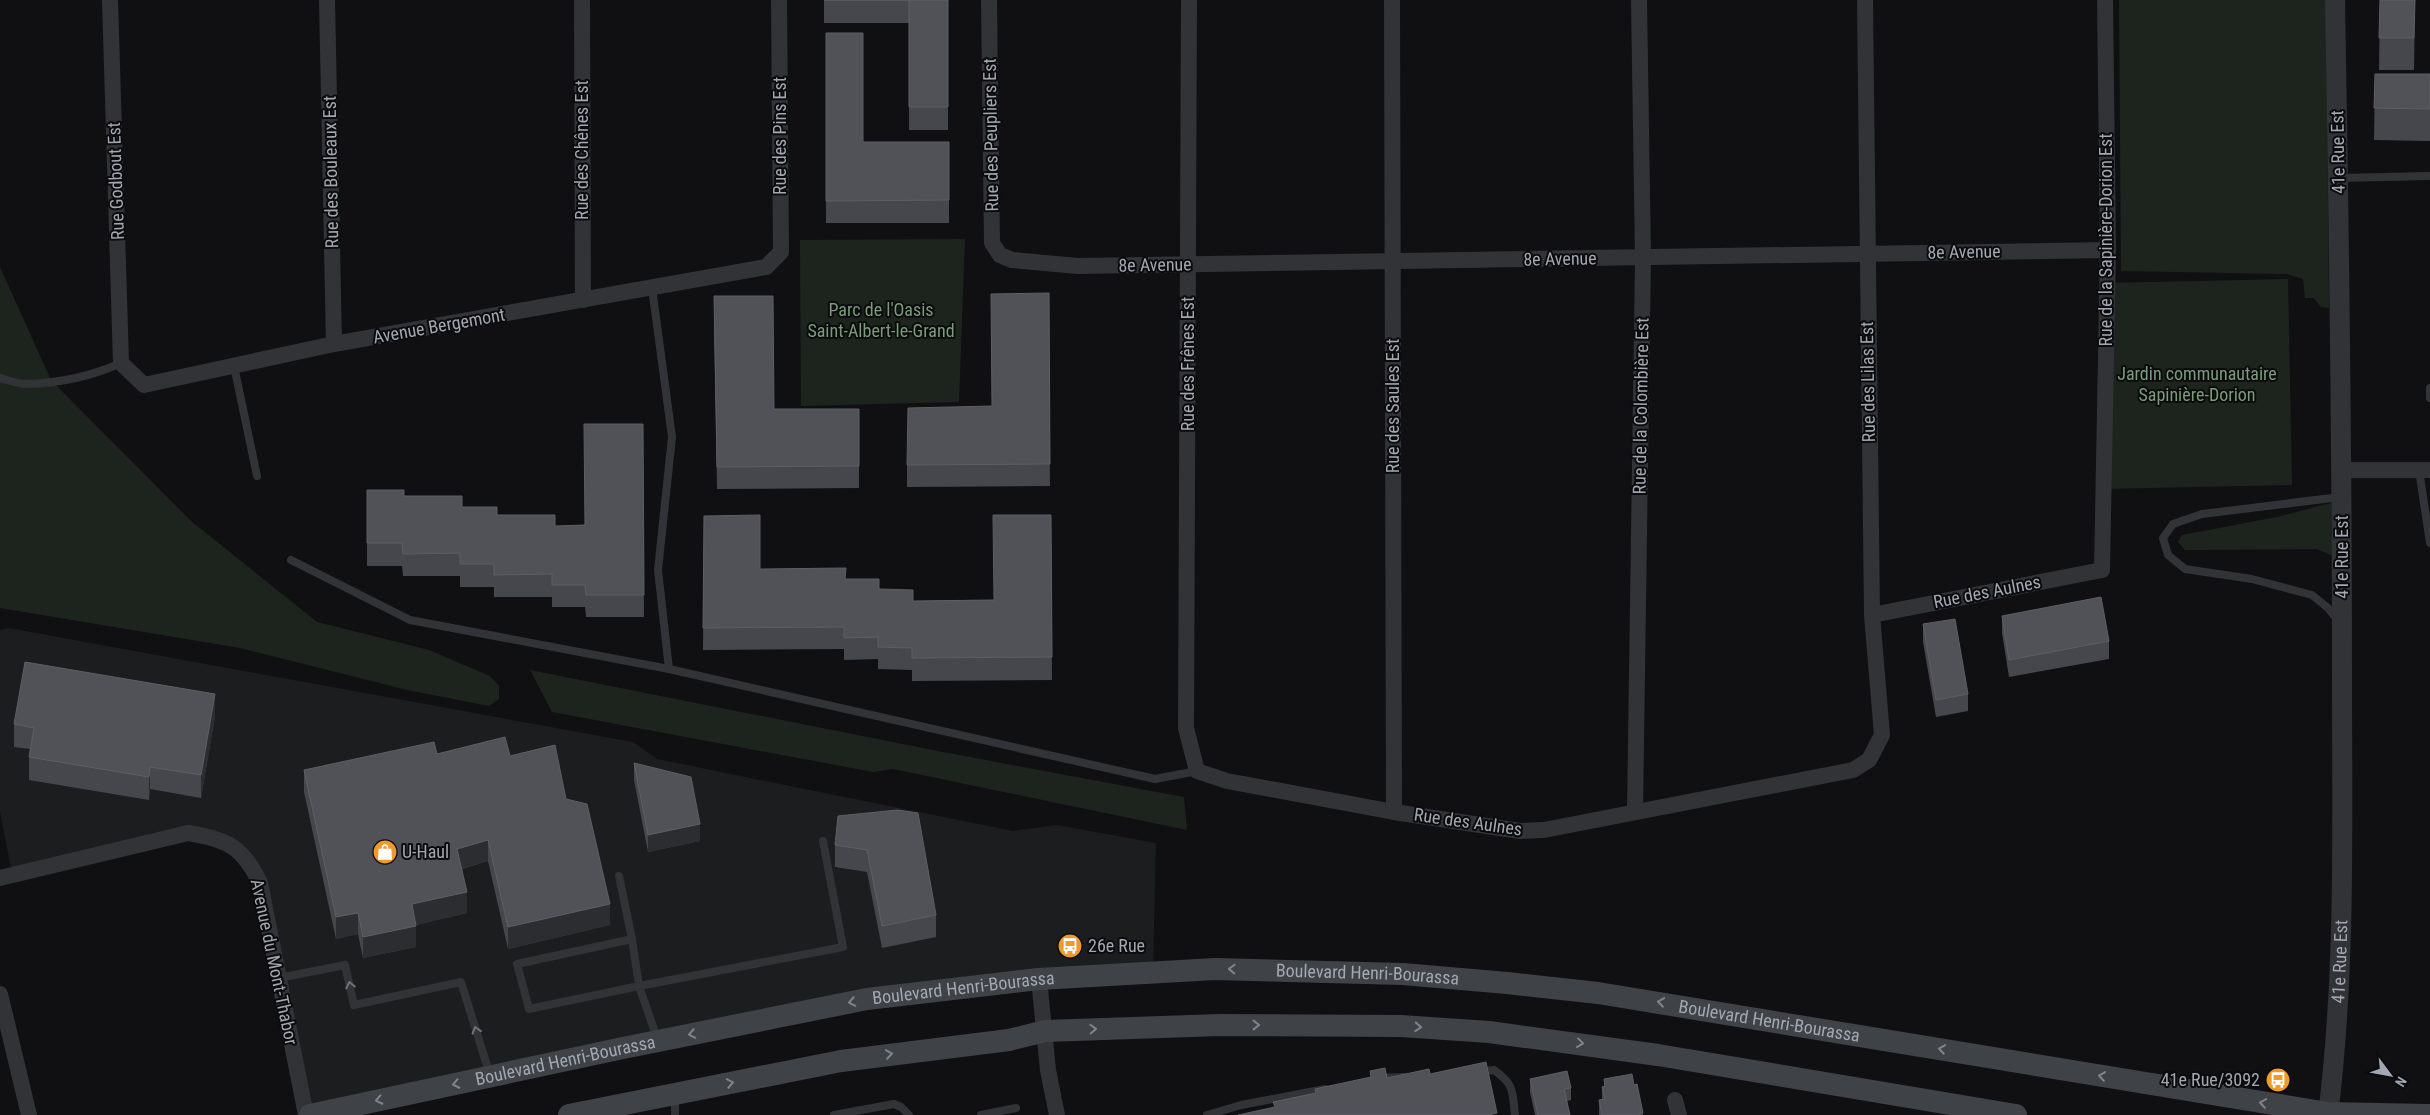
<svg xmlns="http://www.w3.org/2000/svg" width="2430" height="1115" font-family="'Roboto Condensed',sans-serif">
	<style>
		.built { fill: #1c1d1f }
		.green { fill: #1d241d }
		.lines { fill: none; stroke-linecap: round; stroke-linejoin: round }
		.service { stroke: #313337; stroke-width: 8 }
		.minor { stroke: #313337; stroke-width: 16 }
		.tertiary { stroke: #313337; stroke-width: 20 }
		.secondary { stroke: #3f4247; stroke-width: 22 }
		.wall { fill: #46474d }
		.shaded-wall { fill: #2c2d31 }
		.building { fill: #505258; stroke: #5d5f66 }
		.oneway { stroke: #7f848d }
		.oneway2 { stroke: #6f737b }
		.labels { text-anchor: middle; stroke-width: 4; stroke-linejoin: round; paint-order: stroke }
		.street-label { font-size: 18px; fill: #a2a8b2; stroke: #0b0b0d }
		.park-label { font-size: 18px; fill: #7a9d79; stroke: #0b0b0d }
		.poi-label { font-size: 18px; fill: #a2a8b2; stroke: #0b0b0d; text-anchor: start }
	</style>
	<rect width="100%" height="100%" fill="#101012"/>
	<polygon class="built" points="9,628 633,742 657,759 1013,831 1057,825 1156,843 1153,971 1015,981 310,1115 250,863 188,833 12,874 0,812 0,630"/>
	<g class="green">
		<polygon points="2119,0 2326,0 2329,308 2321,307 2314,298 2305,298 2303,279 2287,274 2121,271"/>
		<polygon points="965,239 959,402 801,406 800,240"/>
		<polygon points="0,267 51,380 191,521 317,622 429,650 490,676 499,686 499,699 489,706 407,690 240,648 0,608"/>
		<polygon points="2288,279 2292,485 2103,489 2107,283"/>
		<polygon points="2331,503 2332,556 2317,549 2185,550 2178,542 2182,535 2277,517"/>
		<polygon points="530,670 943,752 1184,797 1187,830 893,769 873,772 552,712"/>
	</g>
	<g class="lines">
		<g class="service">
			<polyline points="2338,178 2430,176"/>
			<polyline points="652,288 672,437 658,570 669,669"/>
			<polyline points="234,366 257,476"/>
			<path d="M0,378C8,380 18,384 27,384C59,383 92,376 121,363"/>
			<polyline points="2430,388 2430,398"/>
			<polyline points="2419,470 2430,543"/>
			<polyline points="291,560 410,620 669,669 1155,779 1197,771"/>
			<polyline points="2337,619 2328,608 2312,595 2252,579 2185,569 2168,555 2163,538 2173,524 2202,514 2340,497"/>
			<polyline points="619,876 632,939 639,986 529,1009 517,964 632,939"/>
			<polyline points="279,978 345,965 354,1005 461,982 490,1075"/>
			<polyline points="657,1038 639,986 843,947 823,841"/>
			<path d="M1479,1072L1494,1070C1515,1085 1512,1091 1515,1115"/>
			<polyline points="1378,1078 1404,1077"/>
			<polyline points="675,1115 675,1097"/>
			<polyline points="834,1115 894,1104 901,1107 909,1115"/>
			<polyline points="981,1115 1016,1108"/>
			<polyline points="1207,1115 1241,1105 1325,1089"/>
		</g>
		<g class="minor">
			<polyline points="110,0 121,363 144,385 334,344 766,267 781,252 779,0"/>
			<polyline points="327,0 334,344"/>
			<polyline points="582,0 583,300"/>
			<polyline points="989,0 992,243 1000,255 1012,260 1078,266 2108,250"/>
			<polyline points="1189,0 1186,728 1197,771 1227,781 1394,812 1520,831 1544,830 1853,770 1869,760 1882,735 1872,615 1865,0"/>
			<polyline points="1392,0 1394,812"/>
			<polyline points="2341,470 2430,470"/>
			<polyline points="1872,615 2102,570 2108,250 2105,0"/>
			<polyline points="1635,812 1643,257 1639,0"/>
			<path d="M0,878L188,833C227,839 243,847 260,883L306,1115"/>
			<polyline points="1039,979 1048,1070 1057,1115"/>
			<polyline points="0,994 29,1115"/>
			<polyline points="1675,1100 1679,1115"/>
		</g>
		<path class="tertiary" id="s1" d="M2328,1115C2346,970 2342,824 2342,678C2342,452 2339,226 2335,0"/>
		<g class="secondary">
			<path id="s2" d="M310,1115L623,1048L867,999L1039,979L1215,969L1403,974L1507,983L1598,993L2328,1113L2429,1115"/>
			<polyline points="569,1115 841,1061 1009,1040 1045,1031 1220,1025 1401,1026 1489,1032 1658,1055 2016,1115"/>
		</g>
	</g>
	<g class="wall">
		<polygon points="824,0 948,0 948,130 909,130 909,23 824,23"/>
		<polygon points="2380,0 2415,0 2414,70 2379,70"/>
		<polygon points="826,33 863,142 949,142 949,223 826,223"/>
		<polygon points="2375,74 2430,74 2430,141 2374,140"/>
		<polygon points="1049,293 1050,486 907,487 907,465 992,406"/>
		<polygon points="714,318 774,409 859,409 859,488 717,489"/>
		<polygon points="643,424 644,617 586,617 585,607 552,607 552,597 494,597 494,587 460,587 460,576 403,576 402,566 367,566 367,490 404,496 462,507 497,515 555,526 585,525"/>
		<polygon points="1051,515 1052,680 912,681 912,670 878,669 878,659 844,660 844,649 703,650 704,516 760,569 846,579 913,601 994,600"/>
		<polygon points="2002,616 2109,641 2109,659 2009,677 2002,633"/>
		<polygon points="1923,624 1968,694 1968,711 1936,717 1923,642"/>
		<polygon points="215,716 201,798 150,789 149,800 29,780 29,757 30,749 14,747 14,724"/>
		<polygon points="437,754 510,756 566,799 610,925 508,949 488,861 462,869 467,913 416,925 416,947 363,958 358,934 336,939 304,792 304,770"/>
		<polygon points="634,763 700,841 648,852 634,780"/>
		<polygon points="838,816 936,915 936,937 882,948 867,872 835,867 835,845"/>
		<polygon points="1530,1079 1571,1088 1571,1100 1567,1101 1570,1115 1535,1115 1530,1092"/>
		<polygon points="1604,1079 1634,1085 1643,1113 1643,1115 1599,1115 1599,1100 1602,1100 1602,1087 1604,1086"/>
	</g>
	<g class="shaded-wall">
		<polygon points="2415,0 2414,70 2414,38"/>
		<polygon points="215,694 215,716 201,798 201,775"/>
		<polygon points="150,767 150,789 149,800 149,777"/>
		<polygon points="700,824 700,841 648,852 648,835"/>
		<polygon points="488,840 488,861 457,870 457,849"/>
		<polygon points="467,892 467,913 412,926 412,904"/>
		<polygon points="610,904 610,925 508,949 508,927"/>
		<polygon points="358,913 358,934 336,939 336,917"/>
		<polygon points="416,926 416,947 363,958 363,937"/>
	</g>
	<g class="building">
		<polygon points="824,0 948,0 948,107 909,107 909,0"/>
		<polygon points="2380,0 2415,0 2414,38 2379,38"/>
		<polygon points="826,33 863,33 863,142 949,142 949,200 826,201"/>
		<polygon points="2375,74 2430,74 2430,109 2374,108"/>
		<polygon points="1049,293 1050,464 907,465 908,408 992,406 991,294"/>
		<polygon points="714,296 773,296 774,409 859,409 859,466 717,467"/>
		<polygon points="584,424 643,424 644,595 586,595 585,585 552,585 552,574 494,575 494,564 460,564 460,553 403,554 402,543 367,543 367,490 404,490 404,496 462,496 462,507 497,507 497,515 555,515 555,526 585,525"/>
		<polygon points="760,515 760,569 846,568 845,579 879,579 879,589 913,590 913,601 994,600 993,515 1051,515 1052,657 912,658 912,648 878,647 878,637 844,638 844,627 703,628 704,516"/>
		<polygon points="2101,597 2109,641 2009,660 2002,616"/>
		<polygon points="1955,619 1968,694 1936,700 1923,624"/>
		<polygon points="25,662 215,694 201,775 150,767 149,777 29,757 34,728 14,724"/>
		<polygon points="505,737 510,756 555,745 566,799 587,804 610,904 508,927 488,840 457,849 467,892 412,904 416,926 363,937 358,913 336,917 304,770 434,742 437,754"/>
		<polygon points="634,763 691,777 700,824 648,835"/>
		<polygon points="897,810 918,813 936,915 882,926 867,850 835,845 838,816"/>
		<polygon points="1486,1062 1497,1113 1489,1115 1238,1115 1275,1107 1273,1102 1316,1093 1315,1089 1371,1077 1370,1071 1385,1068 1387,1078 1429,1069 1430,1074"/>
		<polygon points="1567,1071 1571,1088 1564,1089 1570,1115 1538,1115 1530,1079"/>
		<polygon points="1632,1074 1634,1085 1637,1084 1643,1113 1640,1113 1640,1115 1602,1115 1599,1100 1605,1099 1602,1087 1605,1086 1604,1079"/>
	</g>
	<defs><path id="oneway-chevron" d="M-2-3.5L2.5 0L-2 3.5" fill="none" stroke-width="1.6" stroke-linecap="round" stroke-linejoin="round" transform="scale(1.25)"/></defs>
	<g class="oneway">
		<use href="#oneway-chevron" transform="translate(1232 969) rotate(-178)"/>
		<use href="#oneway-chevron" transform="translate(852 1002) rotate(169)"/>
		<use href="#oneway-chevron" transform="translate(1661 1002) rotate(-172)"/>
		<use href="#oneway-chevron" transform="translate(1256 1025)"/>
		<use href="#oneway-chevron" transform="translate(1418 1027) rotate(4)"/>
		<use href="#oneway-chevron" transform="translate(1093 1029) rotate(-2)"/>
		<use href="#oneway-chevron" transform="translate(692 1034) rotate(169)"/>
		<use href="#oneway-chevron" transform="translate(1580 1043) rotate(7)"/>
		<use href="#oneway-chevron" transform="translate(1942 1049) rotate(-171)"/>
		<use href="#oneway-chevron" transform="translate(889 1054) rotate(-8)"/>
		<use href="#oneway-chevron" transform="translate(2102 1076) rotate(-171)"/>
		<use href="#oneway-chevron" transform="translate(730 1083) rotate(-11)"/>
		<use href="#oneway-chevron" transform="translate(456 1084) rotate(168)"/>
		<use href="#oneway-chevron" transform="translate(379 1100) rotate(168)"/>
		<use href="#oneway-chevron" transform="translate(2263 1103) rotate(-171)"/>
	</g>
	<g class="oneway2">
		<use href="#oneway-chevron" transform="translate(350 985) rotate(-103)"/>
		<use href="#oneway-chevron" transform="translate(476 1030) rotate(-107)"/>
	</g>
	<defs>
		<symbol id="shop-disc" viewBox="-11 -11 22 22"><circle r="9.5" fill="#ef9a2b" stroke="#0b0b0d"/><path d="M-5-2.5h2.3a2.7 3.5 0 0 1 5.4 0H5L5.5 6h-11ZM-1.5-2.5h3a1.5 2.3 0 0 0-3 0Z" fill="#fff"/></symbol>
		<symbol id="bus-disc" viewBox="-11 -11 22 22"><circle r="9.5" fill="#ef9a2b" stroke="#0b0b0d"/><path d="M-5-6H5V4H4V6H2V4H-2V6H-4V4H-5ZM-3.5-4V0h7V-4ZM-3.5 1.2v1.5H-2V1.2ZM2 1.2v1.5H3.5V1.2Z" fill="#fff"/></symbol>
	</defs>
	<g fill-rule="evenodd">
		<use href="#shop-disc" x="371" y="838" width="28" height="28"/>
		<use href="#bus-disc" x="1056" y="932" width="28" height="28"/>
		<use href="#bus-disc" x="2264" y="1066" width="28" height="28"/>
	</g>
	<g class="labels">
		<g class="street-label">
			<text transform="translate(991 135) rotate(-91)" y="6">Rue des Peupliers Est</text>
			<text transform="translate(780 136) rotate(-90)" y="6">Rue des Pins Est</text>
			<text transform="translate(582 150) rotate(-90)" y="6">Rue des Chênes Est</text>
			<text transform="translate(2338 152) rotate(-91)" y="6">41e Rue Est</text>
			<text transform="translate(331 172) rotate(-91)" y="6">Rue des Bouleaux Est</text>
			<text transform="translate(116 181) rotate(-92)" y="6">Rue Godbout Est</text>
			<text transform="translate(2106 240) rotate(-90)" y="6">Rue de la Sapinière-Dorion Est</text>
			<text transform="translate(1964 252) rotate(-1)" y="6">8e Avenue</text>
			<text transform="translate(1560 259) rotate(-1)" y="6">8e Avenue</text>
			<text transform="translate(1155 265) rotate(-1)" y="6">8e Avenue</text>
			<text transform="translate(439 326) rotate(-10)" y="6">Avenue Bergemont</text>
			<text transform="translate(1188 364) rotate(-90)" y="6">Rue des Frênes Est</text>
			<text transform="translate(1868 382) rotate(-91)" y="6">Rue des Lilas Est</text>
			<text transform="translate(1393 406) rotate(-90)" y="6">Rue des Saules Est</text>
			<text transform="translate(1641 406) rotate(-89)" y="6">Rue de la Colombière Est</text>
			<text transform="translate(2342 557) rotate(-90)" y="6">41e Rue Est</text>
			<text transform="translate(1987 592) rotate(-11)" y="6">Rue des Aulnes</text>
			<text transform="translate(1468 822) rotate(8)" y="6">Rue des Aulnes</text>
			<text transform="translate(274 962) rotate(78)" y="6">Avenue du Mont-Thabor</text>
			<text dy="6" stroke="none"><textPath href="#s1" startOffset="154">41e Rue Est</textPath></text>
			<text dy="6" stroke="none"><textPath href="#s2" startOffset="1071">Boulevard Henri-Bourassa</textPath></text>
			<text dy="6" stroke="none"><textPath href="#s2" startOffset="666">Boulevard Henri-Bourassa</textPath></text>
			<text dy="6" stroke="none"><textPath href="#s2" startOffset="1476">Boulevard Henri-Bourassa</textPath></text>
			<text dy="6" stroke="none"><textPath href="#s2" startOffset="261">Boulevard Henri-Bourassa</textPath></text>
		</g>
		<g class="park-label">
			<text x="881" y="316">Parc de l'Oasis<tspan x="881" dy="21">Saint-Albert-le-Grand</tspan></text>
			<text x="2197" y="380">Jardin communautaire<tspan x="2197" dy="21">Sapinière-Dorion</tspan></text>
		</g>
		<g class="poi-label">
			<text x="402" y="858">U-Haul</text>
			<text x="1088" y="952">26e Rue</text>
			<text x="2260" y="1086" text-anchor="end">41e Rue/3092</text>
		</g>
	</g>
	<g transform="translate(2390 1075) rotate(122)" stroke="#0b0b0d" stroke-width="4" paint-order="stroke">
	<path d="M0-4L9 19L0 12L-9 19Z" fill="#a2a8b2"/>
	<text y="-8" font-size="14" font-weight="bold" text-anchor="middle" fill="#a2a8b2">N</text>
	</g>
</svg>
